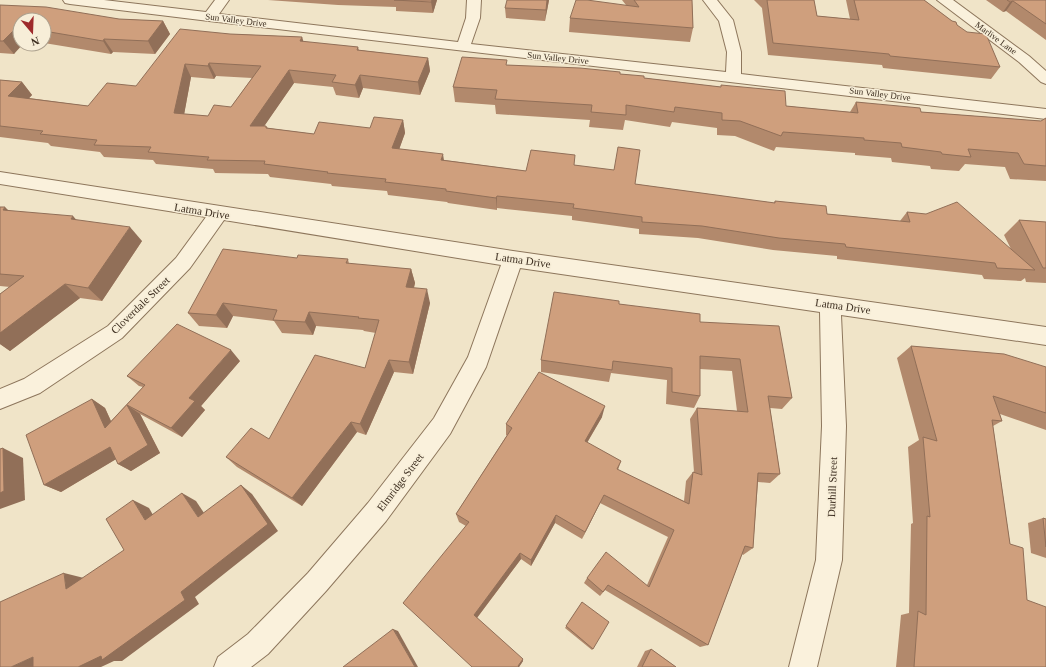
<svg xmlns="http://www.w3.org/2000/svg" width="1046" height="667" font-family="Georgia,serif">
	<style>
		.lines { fill: none; stroke-linecap: round; stroke-linejoin: round }
		.street-casing { stroke: #8d765c; stroke-width: 2 }
		.street { fill: #faf1dc; fill-rule: evenodd }
		.wall { fill: #b2896c; fill-rule: evenodd }
		.shaded-wall { fill: #916f58 }
		.building { fill: #cf9f7d; stroke: #916f58; fill-rule: evenodd }
		.labels { text-anchor: middle; stroke-width: 3; stroke-linejoin: round; paint-order: stroke }
		.far-street-label { font-size: 9px; fill: #3d2e20; stroke: #f7eed8 }
		.street-label { font-size: 11px; fill: #3d2e20; stroke: #f7eed8 }
	</style>
	<rect width="100%" height="100%" fill="#f0e4c8"/>
	<g class="lines">
		<defs>
			<g id="street">
				<polygon points="63,0 104,0 206,12 215,0 229,0 219,14 458,42 466,18 467,0 481,0 480,18 471,44 726,72 727,52 719,21 703,0 717,0 733,20 741,52 741,74 1046,109 1046,119 209,21 70,4 65,3"/>
				<polygon points="937,0 953,0 1029,56 1046,71 1046,84 1041,82 1019,62"/>
				<polygon points="0,172 513,251 1046,327 1046,345 841,315 846,426 842,560 817,667 789,667 816,560 822,426 820,312 520,268 486,367 450,434 386,521 326,591 268,654 251,667 214,667 218,657 248,634 308,573 368,503 434,418 468,357 501,265 224,220 190,268 122,338 40,393 0,409 0,389 24,379 108,326 176,258 206,217 0,184"/>
			</g>
		</defs>
		<use href="#street" class="street-casing"/>
		<use href="#street" class="street"/>
	</g>
	<g class="wall">
		<polygon points="268,0 437,0 433,13 396,11 396,7 338,5"/>
		<polygon points="549,0 545,21 506,18 505,8"/>
		<polygon points="622,0 692,0 693,28 690,42 569,32 570,18 626,5"/>
		<polygon points="754,0 814,0 817,16 850,19 846,0 924,0 957,25 1000,67 991,79 883,68 882,65 768,55 762,8"/>
		<polygon points="986,0 1046,0 1046,40 1006,11 1003,12"/>
		<polygon points="0,5 119,19 163,21 170,34 155,54 113,52 111,54 44,43 44,20 20,20 20,44 14,54 0,53"/>
		<path d="M230,34L302,37L303,42L358,47L359,50L428,58L430,71L420,95L363,88L359,98L336,95L333,87L294,83L264,126H266L268,128L314,134L370,128L403,120L405,133L399,149L444,160L526,171L574,165L635,184L774,203L775,201L827,214L900,221L907,212L1011,249L1004,235L1019,220L1046,222V283L1026,282L1025,278L1021,281L984,279L982,275L837,259V256L773,250L698,238L639,234V229L572,220V216L497,208V210L448,203L447,202L388,195L387,191L332,186L331,184L270,177L268,174L215,173L213,169L156,164L153,160L104,157L100,152L51,146L48,143L0,137V80L22,82L32,95L29,98L88,106L136,86ZM216,76L252,78L231,107L208,116L184,114L191,77L214,79Z"/>
		<polygon points="507,65 620,74 644,78 721,87 721,85 786,106 850,112 856,102 921,112 1041,121 1046,118 1046,181 1010,179 1005,167 965,164 959,171 931,169 930,166 892,162 891,158 855,155 855,153 776,147 774,151 735,136 717,135 717,128 672,122 670,127 625,120 623,130 589,127 590,120 496,114 495,105 455,102 453,87"/>
		<polygon points="0,207 9,211 76,220 142,241 102,301 80,298 10,351 0,344 0,294 10,287 0,286"/>
		<polygon points="297,258 348,259 349,264 411,269 415,283 414,288 430,303 413,374 394,372 366,435 357,432 302,506 237,467 226,457 269,439 365,368 376,333 364,331 363,330 316,326 313,335 282,333 274,321 233,316 227,328 199,326 188,313"/>
		<polygon points="619,304 700,322 792,398 782,409 770,408 780,474 770,483 758,482 753,548 743,555 742,554 708,645 700,647 605,590 600,596 584,583 587,578 647,585 668,537 600,503 582,539 555,523 531,566 521,559 477,618 523,661 519,667 472,667 466,526 459,522 456,514 507,435 506,435 506,424 602,417 587,443 621,461 618,470 684,501 686,481 693,472 694,472 690,419 697,408 737,411 732,371 700,369 700,396 694,408 666,404 667,380 611,373 609,382 541,372 541,360"/>
		<polygon points="911,346 1046,367 1046,430 1000,414 1002,421 993,426 1010,544 1027,600 1046,667 896,667 901,615 909,613 911,524 913,523 908,447 919,440 897,358"/>
		<polygon points="240,361 201,406 205,410 182,437 140,414 160,453 131,471 118,464 116,459 61,492 44,485 92,399 105,408 111,421 143,387 139,386 127,376"/>
		<polygon points="1043,518 1046,519 1046,558 1031,553 1028,523"/>
		<polygon points="582,602 593,649 592,650 565,628"/>
		<polygon points="651,649 676,667 637,667 645,651"/>
	</g>
	<g class="shaded-wall">
		<polygon points="432,0 437,0 433,13 431,2"/>
		<polygon points="547,0 549,0 545,21 546,10"/>
		<polygon points="1013,1 1006,11 1003,12 1010,2"/>
		<polygon points="163,21 170,34 155,54 148,41"/>
		<polygon points="17,27 20,31 20,44 23,44 14,54 3,41"/>
		<polygon points="302,37 306,50 300,41"/>
		<polygon points="104,39 113,52 111,54 103,41"/>
		<polygon points="428,58 430,71 420,95 418,82"/>
		<polygon points="209,63 216,76 214,79 208,66"/>
		<polygon points="185,64 191,77 182,126 174,113"/>
		<polygon points="289,70 294,83 256,138 250,126"/>
		<polygon points="360,75 363,88 359,98 355,85"/>
		<polygon points="22,82 32,95 19,109 8,96"/>
		<polygon points="403,120 405,133 395,161 392,148"/>
		<polygon points="443,154 445,167 441,160"/>
		<polygon points="497,196 497,210 496,198"/>
		<polygon points="5,207 20,222 3,210"/>
		<polygon points="73,216 86,231 71,219"/>
		<polygon points="130,227 142,241 102,301 88,288"/>
		<polygon points="411,269 415,283 410,301 406,287"/>
		<polygon points="65,284 80,298 10,351 0,344 0,333"/>
		<polygon points="427,289 430,303 413,374 409,362"/>
		<polygon points="223,303 233,316 227,328 216,315"/>
		<polygon points="309,312 316,326 313,335 305,322"/>
		<polygon points="231,350 240,361 201,406 205,410 182,437 171,428 189,398"/>
		<polygon points="389,360 394,372 366,435 360,424"/>
		<polygon points="92,399 105,408 118,437 105,428"/>
		<polygon points="127,405 140,414 160,453 131,471 118,464"/>
		<polygon points="605,406 602,417 582,451 585,441"/>
		<polygon points="351,422 357,432 302,506 292,498"/>
		<polygon points="110,447 123,455 61,492 44,485"/>
		<polygon points="3,448 23,458 25,500 0,509 0,493"/>
		<polygon points="241,485 252,494 278,531 195,597 199,604 122,661 114,661 101,667 78,667 181,592"/>
		<polygon points="182,493 196,501 212,525 198,517"/>
		<polygon points="604,495 582,539 585,532"/>
		<polygon points="133,500 149,508 160,527 145,520"/>
		<polygon points="556,515 555,523 531,566 531,560"/>
		<polygon points="520,553 521,559 476,619 474,615"/>
		<polygon points="64,573 84,578 66,589"/>
		<polygon points="393,629 398,631 418,667 415,667"/>
		<polygon points="33,657 38,667 11,667"/>
		<polygon points="523,659 523,661 519,667 518,666"/>
	</g>
	<g class="building">
		<polygon points="394,0 432,0 431,2"/>
		<polygon points="507,0 547,0 546,10 505,8"/>
		<polygon points="576,0 587,0 639,7 634,0 692,0 693,28 570,18"/>
		<polygon points="767,0 814,0 817,16 859,20 854,0 924,0 952,21 956,22 957,25 967,32 986,34 1000,67 890,56 889,54 773,43"/>
		<polygon points="1007,0 1046,0 1046,24 1013,1 1010,2"/>
		<polygon points="0,5 46,7 119,19 163,21 148,41 104,39 103,41 44,31 44,20 20,20 20,27 17,27 3,41 0,41"/>
		<path d="M180,29L230,34L302,37L300,41L358,47L357,50L428,58L418,82L360,75L355,85L332,82L336,75L289,70L250,126H266V128L314,134L319,122L370,128L374,117L403,120L392,148L443,154L441,160L526,171L531,150L575,155L574,165L614,170L618,147L640,150L635,184L775,203V201L826,206L827,214L910,222L907,212L926,214L957,202L1035,270L997,268L995,263L846,247L845,244L779,238L702,226L642,222V217L573,208L574,204L497,196L496,198L446,191V189L385,182L386,179L327,173L328,172L264,164L265,161L207,160L209,157L148,152L151,147L94,145L97,140L40,134L43,131L0,126V80L22,82L8,96L88,106L107,83L136,86ZM209,63L261,66L231,107L214,105L208,116L174,113L185,64L208,66Z"/>
		<polygon points="462,57 507,60 506,65 580,68 620,72 620,74 644,76 644,78 721,87 721,85 785,91 786,106 858,113 856,102 920,108 921,112 1041,121 1046,118 1046,166 1024,164 1018,153 968,149 971,157 942,154 941,152 902,147 901,143 864,140 864,138 783,132 781,136 740,121 722,120 722,113 675,107 674,112 626,105 626,115 591,112 592,105 495,99 497,90 453,87"/>
		<polygon points="0,207 5,207 3,210 73,216 71,219 130,227 88,288 65,284 0,333 0,294 24,276 0,274"/>
		<polygon points="1019,220 1046,222 1046,268 1043,268"/>
		<polygon points="223,249 297,258 298,255 348,259 346,263 411,269 406,287 427,289 409,362 389,360 360,424 351,422 292,498 226,457 251,428 269,439 315,355 365,368 379,320 358,318 359,317 309,312 305,322 273,320 277,310 223,303 216,315 188,313"/>
		<polygon points="554,292 619,301 619,304 700,314 700,322 779,326 792,398 768,396 780,474 758,473 753,548 745,546 708,645 608,585 603,592 587,578 606,552 649,587 674,530 604,495 585,532 556,515 531,560 520,553 474,615 523,659 518,666 519,667 472,667 403,603 469,522 456,514 512,428 506,424 539,372 605,406 585,441 621,461 617,469 689,504 693,472 702,475 697,408 748,412 740,359 700,356 700,396 672,392 672,368 613,361 612,370 541,360"/>
		<polygon points="177,324 231,350 189,398 195,401 171,428 127,405 148,445 118,464 110,447 44,485 26,435 92,399 105,428 145,385 127,376"/>
		<polygon points="911,346 1004,354 1046,367 1046,413 993,396 1002,421 992,420 1010,544 1023,548 1027,600 1046,607 1046,667 914,667 918,611 926,615 927,516 930,517 923,437 937,441"/>
		<polygon points="3,448 4,491 0,493 0,449"/>
		<polygon points="241,485 268,524 181,592 185,600 102,660 101,656 78,667 33,667 33,657 11,667 0,667 0,602 64,573 66,589 124,550 106,519 133,500 145,520 182,493 198,517"/>
		<polygon points="1043,518 1046,519 1046,547"/>
		<polygon points="582,602 609,622 593,649 566,626"/>
		<polygon points="393,629 415,667 343,667"/>
		<polygon points="651,649 676,667 642,667"/>
	</g>
	<g class="labels">
		<g class="far-street-label">
			<text transform="translate(236 20) rotate(7)" y="3">Sun Valley Drive</text>
			<text transform="translate(996 38) rotate(36)" y="3">Marlive Lane</text>
			<text transform="translate(558 58) rotate(6)" y="3">Sun Valley Drive</text>
			<text transform="translate(880 94) rotate(7)" y="3">Sun Valley Drive</text>
		</g>
		<g class="street-label">
			<text transform="translate(202 211) rotate(9)" y="4">Latma Drive</text>
			<text transform="translate(523 260) rotate(8)" y="4">Latma Drive</text>
			<text transform="translate(140 305) rotate(-44)" y="4">Cloverdale Street</text>
			<text transform="translate(843 306) rotate(8)" y="4">Latma Drive</text>
			<text transform="translate(400 482) rotate(-53)" y="4">Elmridge Street</text>
			<text transform="translate(832 487) rotate(-88)" y="4">Durhill Street</text>
		</g>
	</g>
	<g transform="translate(32 32) rotate(161)"><circle r="19" fill="#f7eed8" stroke="#ada18e"/>
	<path d="M0-3L7 15L0 10L-7 15Z" fill="#9e2a2b"/>
	<text y="-6" font-size="11" font-weight="bold" text-anchor="middle" fill="#3d2e20">N</text>
	</g>
</svg>
